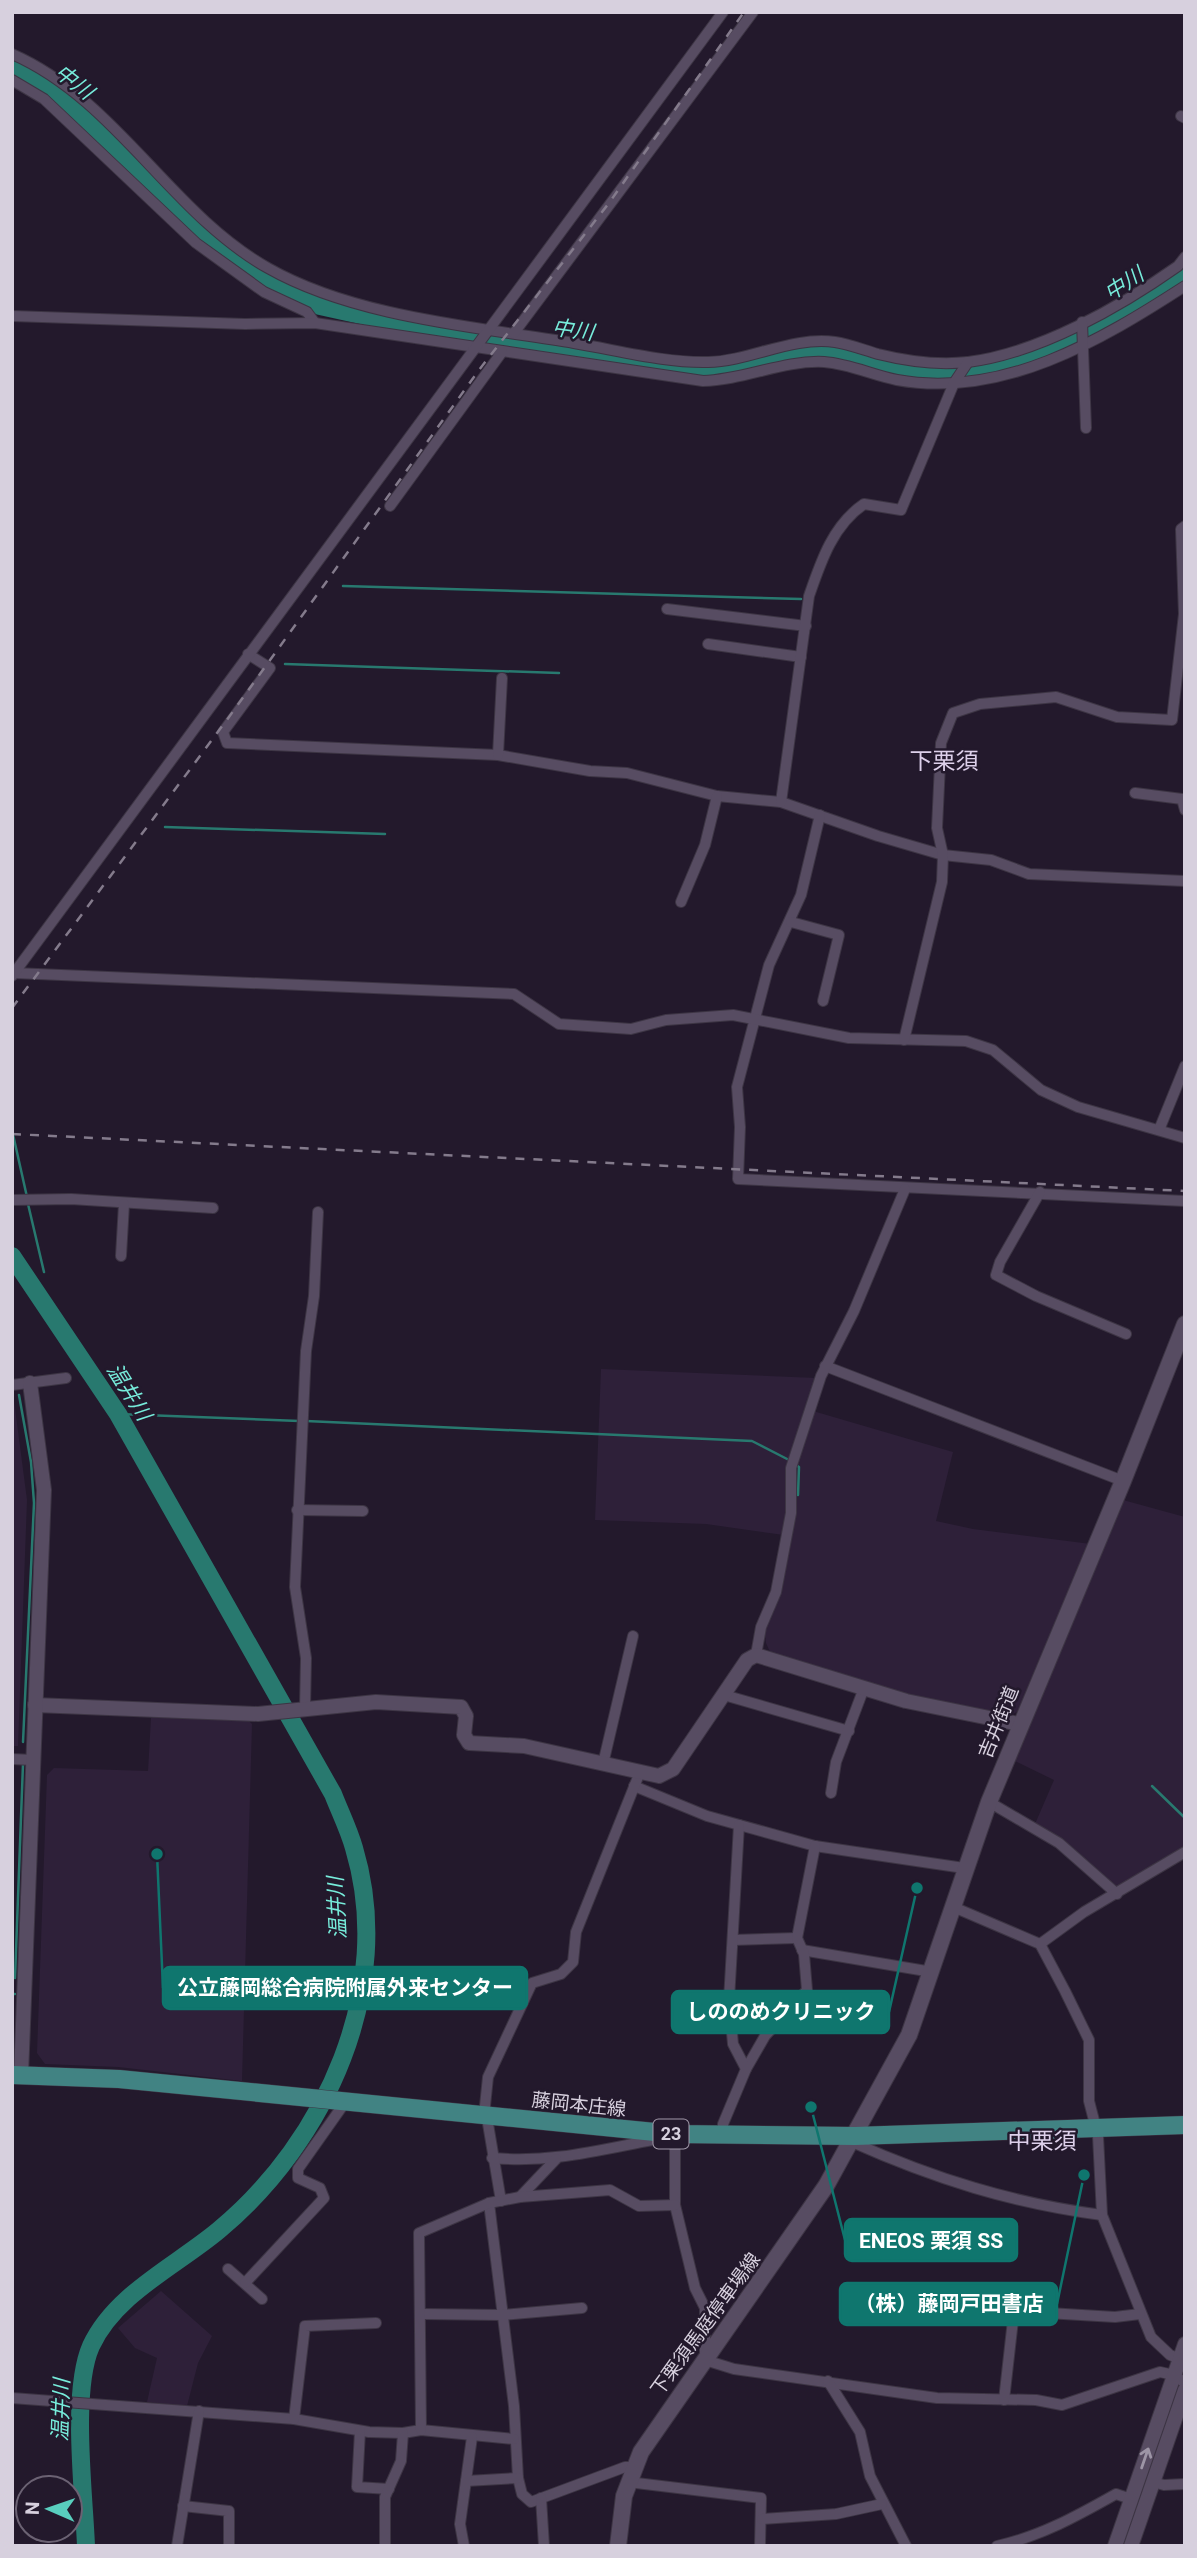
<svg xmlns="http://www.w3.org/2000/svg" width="1197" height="2558" font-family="Roboto,'Noto Sans JP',sans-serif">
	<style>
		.built { fill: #2e2039 }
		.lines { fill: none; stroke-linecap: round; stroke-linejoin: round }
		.stream { stroke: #28796f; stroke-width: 2.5 }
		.river { stroke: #28796f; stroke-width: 18 }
		.minor-casing { stroke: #3d3544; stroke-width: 12 }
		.tertiary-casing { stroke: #3d3544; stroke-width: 16 }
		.secondary-casing { stroke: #3d3544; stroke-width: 18 }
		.primary-casing { stroke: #3d3544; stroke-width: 19 }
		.minor { stroke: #574c62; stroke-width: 10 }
		.tertiary { stroke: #574c62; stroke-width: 14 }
		.secondary { stroke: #574c62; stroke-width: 16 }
		.primary { stroke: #418383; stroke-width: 18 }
		.rail { stroke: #847b8c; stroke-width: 2.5; stroke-dasharray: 9 9; stroke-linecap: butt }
		.oneway { stroke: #9d95a6 }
		.labels { text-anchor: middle; stroke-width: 5; stroke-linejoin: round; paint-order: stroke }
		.shield { fill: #23192c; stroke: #a199a9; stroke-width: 2 }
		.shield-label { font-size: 18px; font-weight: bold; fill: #d7d0de }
		.street-label { font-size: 19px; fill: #d7d0de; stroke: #23192c }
		.water-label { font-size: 21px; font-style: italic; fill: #77ecdb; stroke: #23192c }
		.quarter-label { font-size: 23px; fill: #ddd0ea; stroke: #23192c }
		.leader { fill: none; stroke: #0f766e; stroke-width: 2.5 }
		.callout-dot { fill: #0f766e; stroke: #23192c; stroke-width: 2.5 }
		.callout { fill: #0f766e; stroke: #0f766e; stroke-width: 2.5 }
		.callout-label { font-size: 21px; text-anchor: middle; font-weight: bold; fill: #fff }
	</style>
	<rect width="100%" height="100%" fill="#23192c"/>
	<g class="built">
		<polygon points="601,1369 816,1378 788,1465 784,1535 706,1524 595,1520"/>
		<polygon points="13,1393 27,1500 18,1746 12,1746"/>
		<polygon points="813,1411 953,1452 936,1521 973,1529 1091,1544 1019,1711 1008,1716 907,1696 771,1654 766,1643 764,1629 795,1471"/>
		<polygon points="1123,1500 1185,1517 1185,1848 1118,1890 1035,1824 1054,1780 1013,1760"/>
		<polygon points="156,1716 247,1719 252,1724 242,2081 118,2067 45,2064 37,2053 47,1775 54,1768 148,1771 151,1718"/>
		<polygon points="161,2291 212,2336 198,2363 187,2406 147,2402 157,2358 135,2348 118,2328"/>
	</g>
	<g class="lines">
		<g class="stream">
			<polyline points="343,586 801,599"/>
			<polyline points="285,664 559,673"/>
			<polyline points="165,827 385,834"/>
			<polyline points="12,1130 27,1197"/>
			<polyline points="28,1204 44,1272"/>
			<polyline points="19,1395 31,1462 34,1503 23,1742"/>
			<polyline points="118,1414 299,1421"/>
			<polyline points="306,1421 752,1441 791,1461"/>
			<polyline points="796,1465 799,1467 798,1495"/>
			<polyline points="1152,1786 1185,1818"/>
			<polyline points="15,1978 23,1764"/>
			<polyline points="12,1994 15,1994"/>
		</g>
		<g class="river">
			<polyline points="12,67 56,92 231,258 320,306 442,333 692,370 731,370 815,352 918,371 975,373 1013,365 1047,352 1122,314 1161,291 1185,271"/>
			<path d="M12,1256L118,1414L333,1794C340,1812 349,1830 354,1848C396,1988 326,2141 219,2230C176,2266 115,2294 91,2346C71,2391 84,2494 86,2546"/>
		</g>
		<defs>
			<g id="minor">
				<path d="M12,54C117,100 170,213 268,268C354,317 477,327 574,343C617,350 664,363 708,362C750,361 792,336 835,342C849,344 864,350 878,354C906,361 940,365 968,362C1039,353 1120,307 1178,266L1185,257"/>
				<polyline points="12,80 44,99 196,243 264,292 307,312 315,323"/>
				<polyline points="1181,116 1185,118"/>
				<path d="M12,316L245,324L315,323L703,381C744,380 783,360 824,362C850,364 872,375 897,380C1002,399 1100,341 1185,286"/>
				<polyline points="1082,322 1086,428"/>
				<polyline points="514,333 753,12"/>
				<polyline points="390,506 502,352"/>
				<polyline points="667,609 806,626"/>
				<polyline points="708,644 801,657"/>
				<polyline points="248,654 270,668 223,732 227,743 498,755 590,771 627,773 717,796 781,802 878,836 943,855 991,860 1029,874 1185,881"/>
				<polyline points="498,755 502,678"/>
				<polyline points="1135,793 1182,799 1185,810"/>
				<path d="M781,802L809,596C821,561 833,525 864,504L901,510L954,383L968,362"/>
				<polyline points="820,815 801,895 769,965 737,1087 740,1127 738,1179 1185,1201"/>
				<polyline points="681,902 705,845 717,796"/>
				<polyline points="791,922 839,935 823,1001"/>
				<polyline points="14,973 514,994 559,1024 631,1029 666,1020 733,1015 849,1038 966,1041 993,1050 1041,1090 1078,1107 1185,1138"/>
				<polyline points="12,976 723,12"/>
				<polyline points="904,1040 942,882 943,855 937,828 941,743 953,713 980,704 1056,697 1117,717 1172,720 1184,614 1181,529 1185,526"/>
				<polyline points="1159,1130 1185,1066"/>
				<polyline points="1040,1192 1000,1262 996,1275 1036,1296 1126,1334"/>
				<polyline points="12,1200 71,1199 213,1208"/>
				<polyline points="121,1256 124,1204"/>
				<polyline points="825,1366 1123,1481"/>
				<polyline points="12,1385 66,1378"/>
				<polyline points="297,1510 363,1511"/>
				<polyline points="756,1655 761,1627 776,1592 791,1513 791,1468 821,1376 854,1311 905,1189"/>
				<polyline points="724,1695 849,1731"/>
				<polyline points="305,1709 306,1658 295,1587 306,1351 314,1296 318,1212"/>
				<polyline points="12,1759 33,1760"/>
				<polyline points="603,1764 633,1636"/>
				<polyline points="634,1786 707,1816 815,1846 964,1868"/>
				<polyline points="831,1793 836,1762 864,1688"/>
				<polyline points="989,1802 1059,1843 1117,1894"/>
				<polyline points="951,1906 1040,1944 1065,1991 1089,2040 1089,2101 1098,2136 1102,2215 1151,2337 1170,2355 1180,2359"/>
				<polyline points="733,1940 797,1938"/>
				<polyline points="1040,1944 1084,1912 1185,1852"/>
				<polyline points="802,1950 932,1972"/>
				<polyline points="746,2069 765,2036 807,1990 804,1954 797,1938 815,1846"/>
				<polyline points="675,2134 675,2205 695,2288 705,2308 705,2360 734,2369 937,2398 1036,2400 1062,2405 1160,2372 1174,2375 1185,2383"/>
				<polyline points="723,2136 723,2124 746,2069 733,2044 729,2000 739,1825"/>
				<path d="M852,2142C935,2179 1012,2203 1102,2215"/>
				<path d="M492,2158C551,2163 595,2151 652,2140L660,2134"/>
				<polyline points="520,2197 556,2159"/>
				<polyline points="501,2201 485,2106 488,2077 532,1983 561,1974 573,1962 576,1932 640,1772"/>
				<polyline points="489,2203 514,2406 518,2478 522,2494 531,2502 625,2467 633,2467"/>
				<polyline points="228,2269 262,2299"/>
				<polyline points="245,2283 324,2198 320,2188 298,2178 298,2169 346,2101"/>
				<polyline points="422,2314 502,2315 582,2308"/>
				<polyline points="828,2381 860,2432 870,2476 906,2546"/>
				<polyline points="12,2398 294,2419 369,2432 403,2433 421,2430 514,2439"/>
				<polyline points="1004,2400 1014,2311 1115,2317 1140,2314"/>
				<polyline points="294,2419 305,2326 376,2323"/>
				<polyline points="421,2430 419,2233 489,2203 520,2197 610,2190 639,2206 675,2205"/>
				<polyline points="360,2431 357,2487 389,2489"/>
				<polyline points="466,2481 518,2478"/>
				<polyline points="628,2482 761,2498 760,2546"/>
				<polyline points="1153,2482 1164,2485 1185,2484"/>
				<polyline points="541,2498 544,2546"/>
				<polyline points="183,2506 229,2511 229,2546"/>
				<polyline points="762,2519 836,2514 882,2504"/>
				<polyline points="177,2546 199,2411"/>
				<polyline points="385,2546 385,2497 401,2461 403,2433"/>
				<polyline points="464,2546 460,2524 472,2437"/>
				<path d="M997,2546C1041,2536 1077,2516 1116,2494L1131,2499"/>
			</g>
			<g id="tertiary">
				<polyline points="35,1705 258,1714 376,1702 461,1707 466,1716 464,1735 469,1743 524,1746 659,1776 673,1769 747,1660 756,1655 906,1701 1019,1724"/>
				<polyline points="21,2075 44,1490 30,1383"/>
				<polyline points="1115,2546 1185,2344"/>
				<polyline points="1131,2546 1185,2390"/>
			</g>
			<polyline id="secondary" points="618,2546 624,2496 641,2452 826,2186 909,2035 989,1802 1123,1481 1185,1324"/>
			<polyline id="primary" points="12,2075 119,2079 675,2134 855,2136 1185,2125"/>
		</defs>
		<use href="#minor" class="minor-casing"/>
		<use href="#tertiary" class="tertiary-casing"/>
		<use href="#secondary" class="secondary-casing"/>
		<use href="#primary" class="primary-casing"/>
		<use href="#minor" class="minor"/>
		<use href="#tertiary" class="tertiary"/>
		<use href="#secondary" class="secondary"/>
		<use href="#primary" class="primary"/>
		<g class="rail">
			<polyline points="12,1008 229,717 479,370 609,203 744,12"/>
			<polyline points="12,1134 1185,1191"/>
		</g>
	</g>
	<defs><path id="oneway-shaft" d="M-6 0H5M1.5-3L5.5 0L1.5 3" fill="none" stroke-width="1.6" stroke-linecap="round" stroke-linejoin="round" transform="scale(1.75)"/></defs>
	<use class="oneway" href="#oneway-shaft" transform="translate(1145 2458) rotate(-71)"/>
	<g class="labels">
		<rect class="shield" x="653.5" y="2119.5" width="35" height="29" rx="5"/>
		<g class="shield-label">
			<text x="671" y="2140">23</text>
		</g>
		<g class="street-label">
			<text transform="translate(998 1722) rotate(-68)" y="7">吉井街道</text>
			<text transform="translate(579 2104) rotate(6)" y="7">藤岡本庄線</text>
			<text transform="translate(705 2324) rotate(-54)" y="7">下栗須馬庭停車場線</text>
		</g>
		<g class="water-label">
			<text transform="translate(74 82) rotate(38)" y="7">中川</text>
			<text transform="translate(1124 284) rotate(-33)" y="7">中川</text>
			<text transform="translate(573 330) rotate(8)" y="7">中川</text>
			<text transform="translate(129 1392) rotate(58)" y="7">温井川</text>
			<text transform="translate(337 1908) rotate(-93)" y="7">温井川</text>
			<text transform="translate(61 2410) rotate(-88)" y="7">温井川</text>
		</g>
		<g class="quarter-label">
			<text x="944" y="769">下栗須</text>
			<text x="1042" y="2149">中栗須</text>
		</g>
	</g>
	<path class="leader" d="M157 1854L163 1988M917 1888L889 2012M811 2107L845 2240M1084 2175L1057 2304"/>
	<g class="callout-dot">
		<circle cx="157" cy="1854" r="7"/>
		<circle cx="917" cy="1888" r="7"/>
		<circle cx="811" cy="2107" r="7"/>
		<circle cx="1084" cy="2175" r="7"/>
	</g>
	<g class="callout">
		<rect x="163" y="1967" width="364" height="42" rx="7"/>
		<rect x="672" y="1991" width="217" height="42" rx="7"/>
		<rect x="845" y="2219" width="172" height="42" rx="7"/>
		<rect x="840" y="2283" width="217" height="42" rx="7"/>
	</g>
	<g class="callout-label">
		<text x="345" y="1995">公立藤岡総合病院附属外来センター</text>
		<text x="781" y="2019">しののめクリニック</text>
		<text x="931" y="2248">ENEOS 栗須 SS</text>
		<text x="949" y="2311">（株）藤岡戸田書店</text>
	</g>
	<rect width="1197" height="2558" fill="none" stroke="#d7d0de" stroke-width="28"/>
	<g transform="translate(49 2509) rotate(272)"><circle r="33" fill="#23192c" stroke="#6b6273" stroke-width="2"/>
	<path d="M0-5L12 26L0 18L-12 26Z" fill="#59cebe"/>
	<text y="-10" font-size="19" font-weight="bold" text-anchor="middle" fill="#d7d0de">N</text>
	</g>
</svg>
